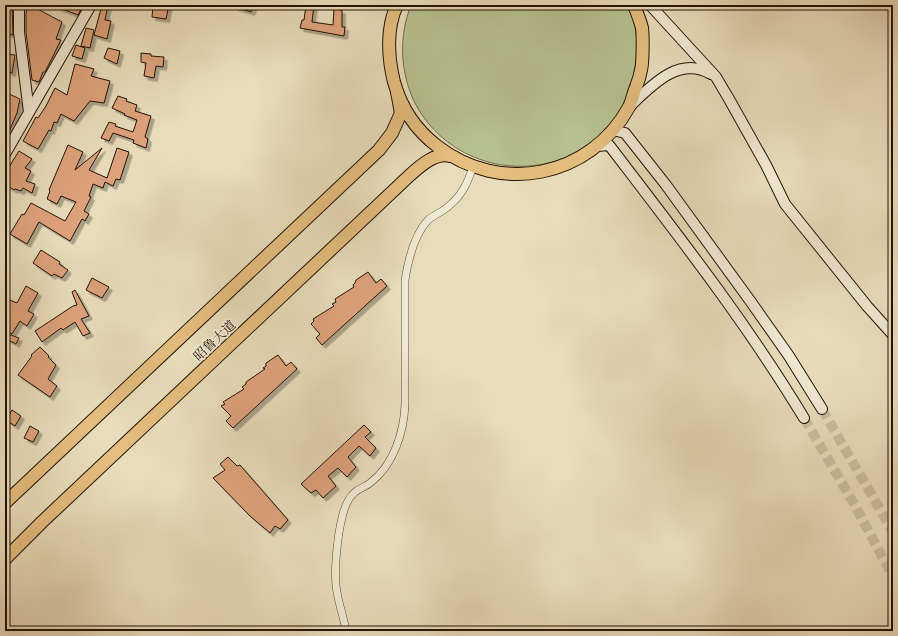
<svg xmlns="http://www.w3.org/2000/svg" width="898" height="636" font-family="'Gentium Book Plus','Noto Serif SC',serif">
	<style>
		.green { fill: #b7c08f; stroke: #6c6949 }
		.building { fill: #dea37b; stroke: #221203; filter: url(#shadow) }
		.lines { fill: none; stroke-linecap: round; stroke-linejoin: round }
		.secondary-tunnel { stroke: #cabf9f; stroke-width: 10; stroke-dasharray: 10 5; stroke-linecap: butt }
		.minor-casing { stroke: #544531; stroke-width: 8 }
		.secondary-casing { stroke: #221203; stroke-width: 12 }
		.trunk-casing { stroke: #221203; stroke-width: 14 }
		.minor { stroke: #f0e9d3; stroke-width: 7 }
		.secondary { stroke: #f0e9d3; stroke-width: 10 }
		.trunk { stroke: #e4be7e; stroke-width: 12 }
		.labels { text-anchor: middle; stroke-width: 3.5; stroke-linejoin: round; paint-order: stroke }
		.street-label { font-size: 13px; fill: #221203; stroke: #f0e9d3 }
	</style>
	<defs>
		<filter id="shadow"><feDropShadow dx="3.5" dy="3.5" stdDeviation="0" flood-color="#0004"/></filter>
	</defs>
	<rect width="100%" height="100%" fill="#e8ddbb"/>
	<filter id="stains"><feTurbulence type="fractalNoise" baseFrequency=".005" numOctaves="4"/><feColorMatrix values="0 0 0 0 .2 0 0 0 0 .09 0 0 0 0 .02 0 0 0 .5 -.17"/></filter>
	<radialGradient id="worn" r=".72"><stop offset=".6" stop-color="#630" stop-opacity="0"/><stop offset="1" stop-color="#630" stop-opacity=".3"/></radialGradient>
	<path class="green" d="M411,5H629C635,24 640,45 637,65C637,70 634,77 632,82C631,88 630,94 627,100C621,112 613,121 604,131C600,135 596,140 591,144C582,151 570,157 559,160C502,179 439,154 413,99C400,69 399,36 411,5Z"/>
	<g class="building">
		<polygon points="5,5 12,5 13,35 5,33"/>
		<polygon points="27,5 30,5 62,22 56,39 61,40 45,72 43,72 39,82 32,80 26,32 26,14"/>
		<polygon points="52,5 83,5 78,15"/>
		<polygon points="102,5 108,5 105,20 111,21 107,39 94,35"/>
		<polygon points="153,5 169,5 166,19 152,17"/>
		<polygon points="235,5 254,5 251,12 235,7"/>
		<polygon points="306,5 314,5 312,22 333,25 334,9 342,10 342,27 345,27 344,36 300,28 302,20 304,20"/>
		<polygon points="86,28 94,30 90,48 81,46"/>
		<polygon points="76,45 85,48 82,59 72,56"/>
		<polygon points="108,48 120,51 117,64 104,58"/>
		<polygon points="141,53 151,54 151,56 164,57 163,67 156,66 154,78 144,76 146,63 141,62"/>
		<polygon points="5,54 15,55 12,73 5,70"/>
		<polygon points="75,64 94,69 91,76 110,81 104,103 90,101 74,121 61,114 57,123 54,122 51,131 49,130 38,149 23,141 36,117 38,118 46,106 55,88 67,95"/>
		<polygon points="9,94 20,99 17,113 5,141 5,113 9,105 6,103"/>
		<polygon points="118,96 127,99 126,101 137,105 135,111 151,116 145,137 148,139 146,148 133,143 134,140 113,133 109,141 101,138 109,122 116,124 115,126 133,132 137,120 124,115 125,114 112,108"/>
		<polygon points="68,145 83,152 75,170 102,148 89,170 107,178 117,148 129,152 120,180 116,179 113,186 105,182 103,188 93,184 89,196 91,197 84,211 89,214 85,221 82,219 70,241 39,222 27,244 10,234 22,214 24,215 31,203 65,221 76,202 61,196 57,204 47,199 50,191 49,190"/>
		<polygon points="19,151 32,159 25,168 31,171 26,181 35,184 32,193 23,188 21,191 15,189 14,190 5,184 5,177 10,170 8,169 12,162"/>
		<polygon points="41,250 60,262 59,264 68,270 62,278 54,274 52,276 33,263"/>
		<polygon points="368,272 376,283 381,279 387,286 322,345 316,338 320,334 311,324 314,321 313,319 334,306 332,304 336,302 335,299 354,287 353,285 355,283 356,280"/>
		<polygon points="92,278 109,287 102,298 86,290"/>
		<polygon points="26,286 38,293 28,311 34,314 27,326 20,321 12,334 5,330 5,298 17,303"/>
		<polygon points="75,290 89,316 81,319 90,333 83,336 75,322 63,330 61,328 42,342 35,331 73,306 77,305 72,292"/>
		<polygon points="5,333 19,338 16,344 5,338"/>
		<polygon points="40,347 49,356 48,357 56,365 48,379 57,386 50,397 18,375 32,356 31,355"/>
		<polygon points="278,355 286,366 291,362 297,369 233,428 226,421 231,416 221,406 225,404 223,402 244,389 242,387 246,384 246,382 265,369 263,368 266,366 266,363"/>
		<polygon points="12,410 21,416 15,426 6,420"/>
		<polygon points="364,425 371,432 365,437 376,448 370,456 359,446 348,457 356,467 347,477 338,468 328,476 336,486 323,498 316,490 311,493 301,484"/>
		<polygon points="30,426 39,431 33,442 24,438"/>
		<polygon points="228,457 237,466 240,465 288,520 280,529 275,526 270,533 250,516 213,478 225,470 220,464"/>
	</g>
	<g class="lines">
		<g class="secondary-tunnel">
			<polyline points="822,409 893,532"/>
			<polyline points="804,418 853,502 893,577"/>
		</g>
		<defs>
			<path id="minor" d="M346,631C344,618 339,605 337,592C333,572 338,517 349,499C355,489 362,489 370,483C394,465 404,432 405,404V280C408,261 414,235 428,220C435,214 445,211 451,204C463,194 468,181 473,167"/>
			<g id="secondary">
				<polyline points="19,5 19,32 29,112"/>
				<polyline points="650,5 716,77 729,99 766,165 785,204 867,306 893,335"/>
				<path d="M629,107C651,86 679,55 711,74"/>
				<polyline points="613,130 625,133 666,185 751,302 789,356 822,409"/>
				<path d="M597,146L609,145C677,234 746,322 804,418"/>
				<polyline points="5,154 91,5"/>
			</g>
			<g id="trunk">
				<path d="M397,5C386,28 388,58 394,82C401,107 416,130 437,146C500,195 590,178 629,107C632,101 633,94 636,87C638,82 640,76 641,70C643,63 643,35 642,28C640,20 637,13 634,5"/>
				<polyline points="5,503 379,150 392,133 401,113 397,92"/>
				<path d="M5,559L42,522L409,176C419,167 435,152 450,156"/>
			</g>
		</defs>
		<use href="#minor" class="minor-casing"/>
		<use href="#secondary" class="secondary-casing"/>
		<use href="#trunk" class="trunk-casing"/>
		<use href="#minor" class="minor"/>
		<use href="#secondary" class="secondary"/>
		<use href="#trunk" class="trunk"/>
	</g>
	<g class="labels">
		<g class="street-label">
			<text transform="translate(214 340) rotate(-43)" y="5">昭鲁大道</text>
		</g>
	</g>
	<rect width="898" height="636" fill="none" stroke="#e8ddbb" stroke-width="20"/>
	<rect x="6" y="6" width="886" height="624" fill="none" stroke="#221203" stroke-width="2"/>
	<rect x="10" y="10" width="878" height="616" fill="none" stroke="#221203"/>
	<rect width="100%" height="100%" filter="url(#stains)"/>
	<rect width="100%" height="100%" fill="url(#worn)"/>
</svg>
